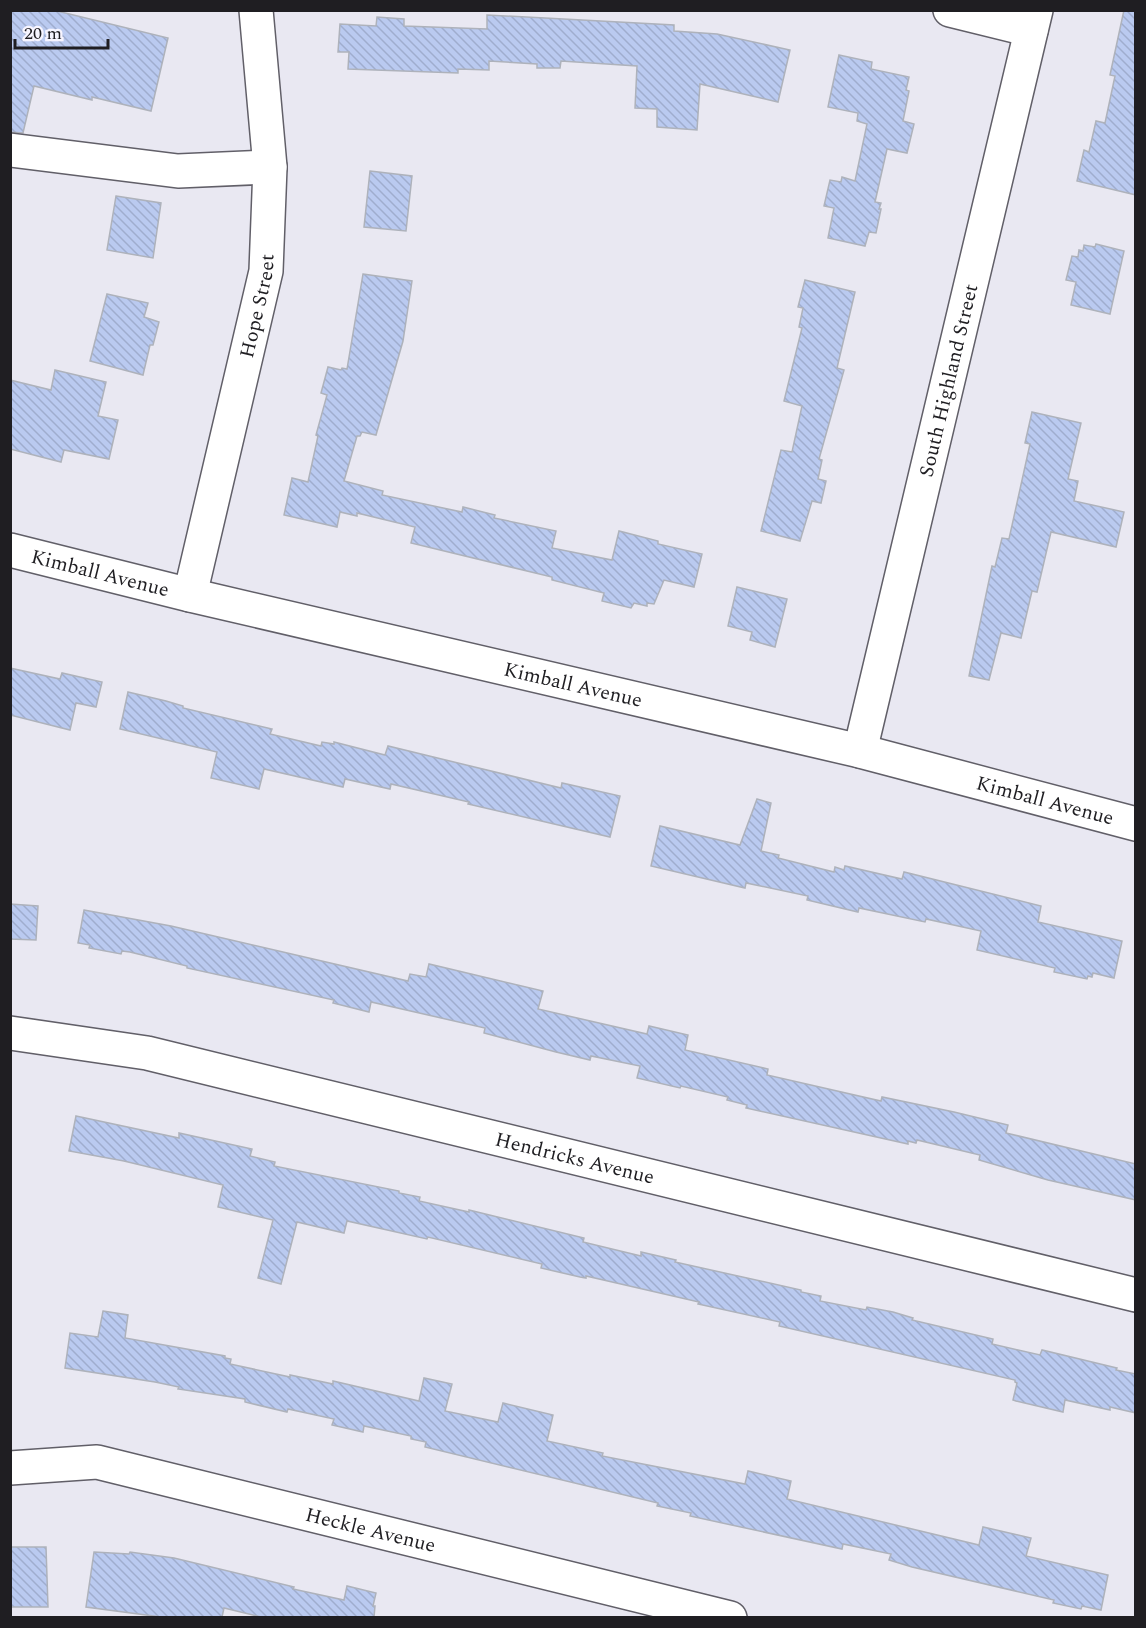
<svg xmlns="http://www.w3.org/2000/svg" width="1146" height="1628" font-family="Spectral,serif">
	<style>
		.building { fill: url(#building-back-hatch); stroke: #aeb2bb; stroke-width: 1.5 }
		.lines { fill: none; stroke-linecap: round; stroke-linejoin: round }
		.minor-casing { stroke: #615f68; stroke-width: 36 }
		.major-casing { stroke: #615f68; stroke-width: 36 }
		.minor { stroke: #fff; stroke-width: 33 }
		.major { stroke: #fff; stroke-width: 33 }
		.labels { text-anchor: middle; stroke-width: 4.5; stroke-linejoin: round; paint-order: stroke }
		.street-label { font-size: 20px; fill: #1f1e22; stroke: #f7f5ff }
	</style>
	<defs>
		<pattern id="building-back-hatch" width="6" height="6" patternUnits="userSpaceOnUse" patternTransform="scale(1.5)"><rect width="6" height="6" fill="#bacaf0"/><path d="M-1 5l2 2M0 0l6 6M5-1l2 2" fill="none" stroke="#9fadce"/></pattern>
	</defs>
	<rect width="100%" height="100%" fill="#e9e8f2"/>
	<g class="building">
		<polygon points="10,10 53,10 168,38 151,111 92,97 92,100 34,86 23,133 10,132"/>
		<polygon points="1124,10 1136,10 1136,195 1077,181 1084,150 1089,152 1096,121 1105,123 1115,76 1110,75"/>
		<polygon points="487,15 674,25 674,31 717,34 790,50 778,102 700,84 697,130 657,127 657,109 635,108 637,66 561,61 560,68 537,68 537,64 489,61 489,70 458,69 458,73 348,69 349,52 338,52 340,24 376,26 377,17 404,19 404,26 487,29"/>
		<polygon points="839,55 872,62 871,69 909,77 906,90 909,91 903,121 914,124 907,153 887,149 875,202 881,203 879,209 881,209 876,233 869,232 865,246 828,238 834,208 824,206 830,180 841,182 842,177 855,181 867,124 857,121 858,113 828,107"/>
		<polygon points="370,171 412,176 406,231 364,227"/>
		<polygon points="116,196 161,203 153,258 107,250"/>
		<polygon points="1096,244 1124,251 1110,314 1071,305 1076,282 1066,280 1072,256 1078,257 1079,250 1083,251 1084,245 1095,247"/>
		<polygon points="363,274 412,281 403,341 376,435 362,432 360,436 357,436 344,481 383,491 382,495 462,512 463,507 495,515 494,518 556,531 552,548 612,560 619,531 658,541 658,544 702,554 694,587 664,580 654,604 647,603 647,606 634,603 631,608 602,601 604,593 552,580 552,577 411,543 415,527 357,513 357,516 340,512 337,527 284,515 292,478 308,482 318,436 316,435 327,395 321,393 328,367 341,370 342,368 347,369"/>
		<polygon points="805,280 855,292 837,368 844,370 819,459 822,460 818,479 826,481 821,503 812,501 800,541 761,531 781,450 792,452 802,406 784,401 802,328 799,327 803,308 798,307"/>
		<polygon points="107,294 148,303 144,317 159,322 153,345 150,345 143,375 90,361"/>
		<polygon points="55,370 106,382 98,416 118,420 109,459 64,450 61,462 10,449 10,380 51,390"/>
		<polygon points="1032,412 1081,423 1068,479 1078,481 1074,501 1124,512 1116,547 1051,532 1037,592 1032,591 1021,638 1001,633 989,680 969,676 992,566 995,567 1002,538 1009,539 1030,444 1025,443"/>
		<polygon points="737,587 787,599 775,647 750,640 752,632 728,626"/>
		<polygon points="10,668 60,679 62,673 102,682 96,707 76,703 70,730 10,715"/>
		<polygon points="128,692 166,701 183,706 183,708 272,729 270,734 321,746 322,742 334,744 334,742 385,755 388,746 561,788 562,783 620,796 610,837 468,804 469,802 391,784 390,789 345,779 343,787 264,769 259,789 211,778 217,752 120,729"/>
		<polygon points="757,799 771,803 761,851 779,855 778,858 834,872 835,867 844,870 845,866 902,879 904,872 1041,906 1038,922 1122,941 1114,978 1093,973 1092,977 1088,976 1087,979 1054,972 1055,968 977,950 981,931 926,919 925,922 859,908 858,912 807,900 808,896 746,883 745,888 651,866 660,826 740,845"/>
		<polygon points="10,904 38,906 36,940 10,939"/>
		<polygon points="84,910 171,926 408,981 410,974 426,977 429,964 543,991 538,1009 647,1034 649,1026 688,1035 685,1050 768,1069 767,1075 881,1101 882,1097 954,1112 1008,1125 1006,1133 1136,1164 1136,1200 1048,1180 979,1160 980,1155 917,1140 916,1143 908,1141 908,1144 746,1108 747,1105 727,1100 728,1097 681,1086 680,1088 637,1078 640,1066 591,1056 590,1060 556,1052 484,1033 485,1028 371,1002 369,1012 333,1003 334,1000 187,968 187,966 130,952 122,951 121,954 89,948 90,945 78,943"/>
		<polygon points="76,1116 179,1138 179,1133 252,1149 250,1156 275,1162 274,1166 399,1191 399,1193 420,1197 419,1201 469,1212 469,1210 584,1238 583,1242 641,1256 641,1252 676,1260 675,1262 801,1290 801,1292 821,1296 820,1301 866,1310 867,1307 893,1312 913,1318 912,1320 993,1339 992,1344 1040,1355 1042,1350 1117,1368 1116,1370 1136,1374 1136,1413 1110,1407 1110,1410 1065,1400 1063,1412 1016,1401 1013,1400 1017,1383 1015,1382 1015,1380 779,1326 780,1322 698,1304 699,1302 586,1276 586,1278 580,1277 541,1268 542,1264 428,1237 427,1239 347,1221 344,1233 297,1222 281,1284 258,1278 273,1220 218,1207 223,1185 124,1161 69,1151"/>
		<polygon points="103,1311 128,1315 125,1338 225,1356 225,1358 231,1359 230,1364 290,1377 290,1375 333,1384 333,1381 419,1401 424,1378 452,1384 445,1411 498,1422 503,1403 553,1415 547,1441 603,1453 602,1456 745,1484 748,1471 791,1481 787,1499 979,1545 983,1527 1031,1538 1026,1556 1108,1575 1101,1610 1082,1606 1081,1609 1053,1603 1054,1600 912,1567 889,1560 891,1554 843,1544 842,1549 690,1516 691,1513 657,1506 658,1503 425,1447 426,1442 411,1439 411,1436 364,1426 363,1432 332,1425 334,1419 288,1409 287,1412 245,1402 245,1399 178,1389 179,1387 155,1382 65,1368 70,1333 98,1337"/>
		<polygon points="10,1547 46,1547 48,1607 10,1607"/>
		<polygon points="94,1552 129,1554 130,1552 174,1558 294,1587 293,1589 344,1600 347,1586 376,1593 373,1606 375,1606 374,1617 261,1617 224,1608 222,1617 161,1617 86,1607"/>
	</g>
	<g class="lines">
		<defs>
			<g id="minor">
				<polyline points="950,10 1031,30"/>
				<polyline points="10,150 178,171 270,167"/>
				<path id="s1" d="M190,595L266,271L270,167L256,10"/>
				<path id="s2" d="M860,751L1036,10"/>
				<path id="s3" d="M10,1033L147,1053L1136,1295"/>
				<path id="s4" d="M10,1468L97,1462L730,1618"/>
			</g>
			<g id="major">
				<path id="s5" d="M10,550L190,595L860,751L1136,824"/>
			</g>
		</defs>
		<use href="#minor" class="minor-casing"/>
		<use href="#major" class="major-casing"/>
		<use href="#minor" class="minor"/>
		<use href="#major" class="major"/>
	</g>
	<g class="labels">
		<g class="street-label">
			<text dy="7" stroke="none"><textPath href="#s1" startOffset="297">Hope Street</textPath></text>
			<text dy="7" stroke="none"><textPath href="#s2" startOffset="381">South Highland Street</textPath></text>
			<text dy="7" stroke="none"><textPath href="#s5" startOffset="93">Kimball Avenue</textPath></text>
			<text dy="7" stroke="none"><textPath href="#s5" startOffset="579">Kimball Avenue</textPath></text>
			<text dy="7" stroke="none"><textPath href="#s5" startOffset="1065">Kimball Avenue</textPath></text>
			<text dy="7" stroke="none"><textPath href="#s3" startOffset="579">Hendricks Avenue</textPath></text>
			<text dy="7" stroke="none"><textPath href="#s4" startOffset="369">Heckle Avenue</textPath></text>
		</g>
	</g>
	<rect width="1146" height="1628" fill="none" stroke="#1f1e22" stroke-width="24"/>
	<path d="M15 39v9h93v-9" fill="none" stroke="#1f1e22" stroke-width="3"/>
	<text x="24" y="39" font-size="18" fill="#1f1e22" stroke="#f7f5ff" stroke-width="4.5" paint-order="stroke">20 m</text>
</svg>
